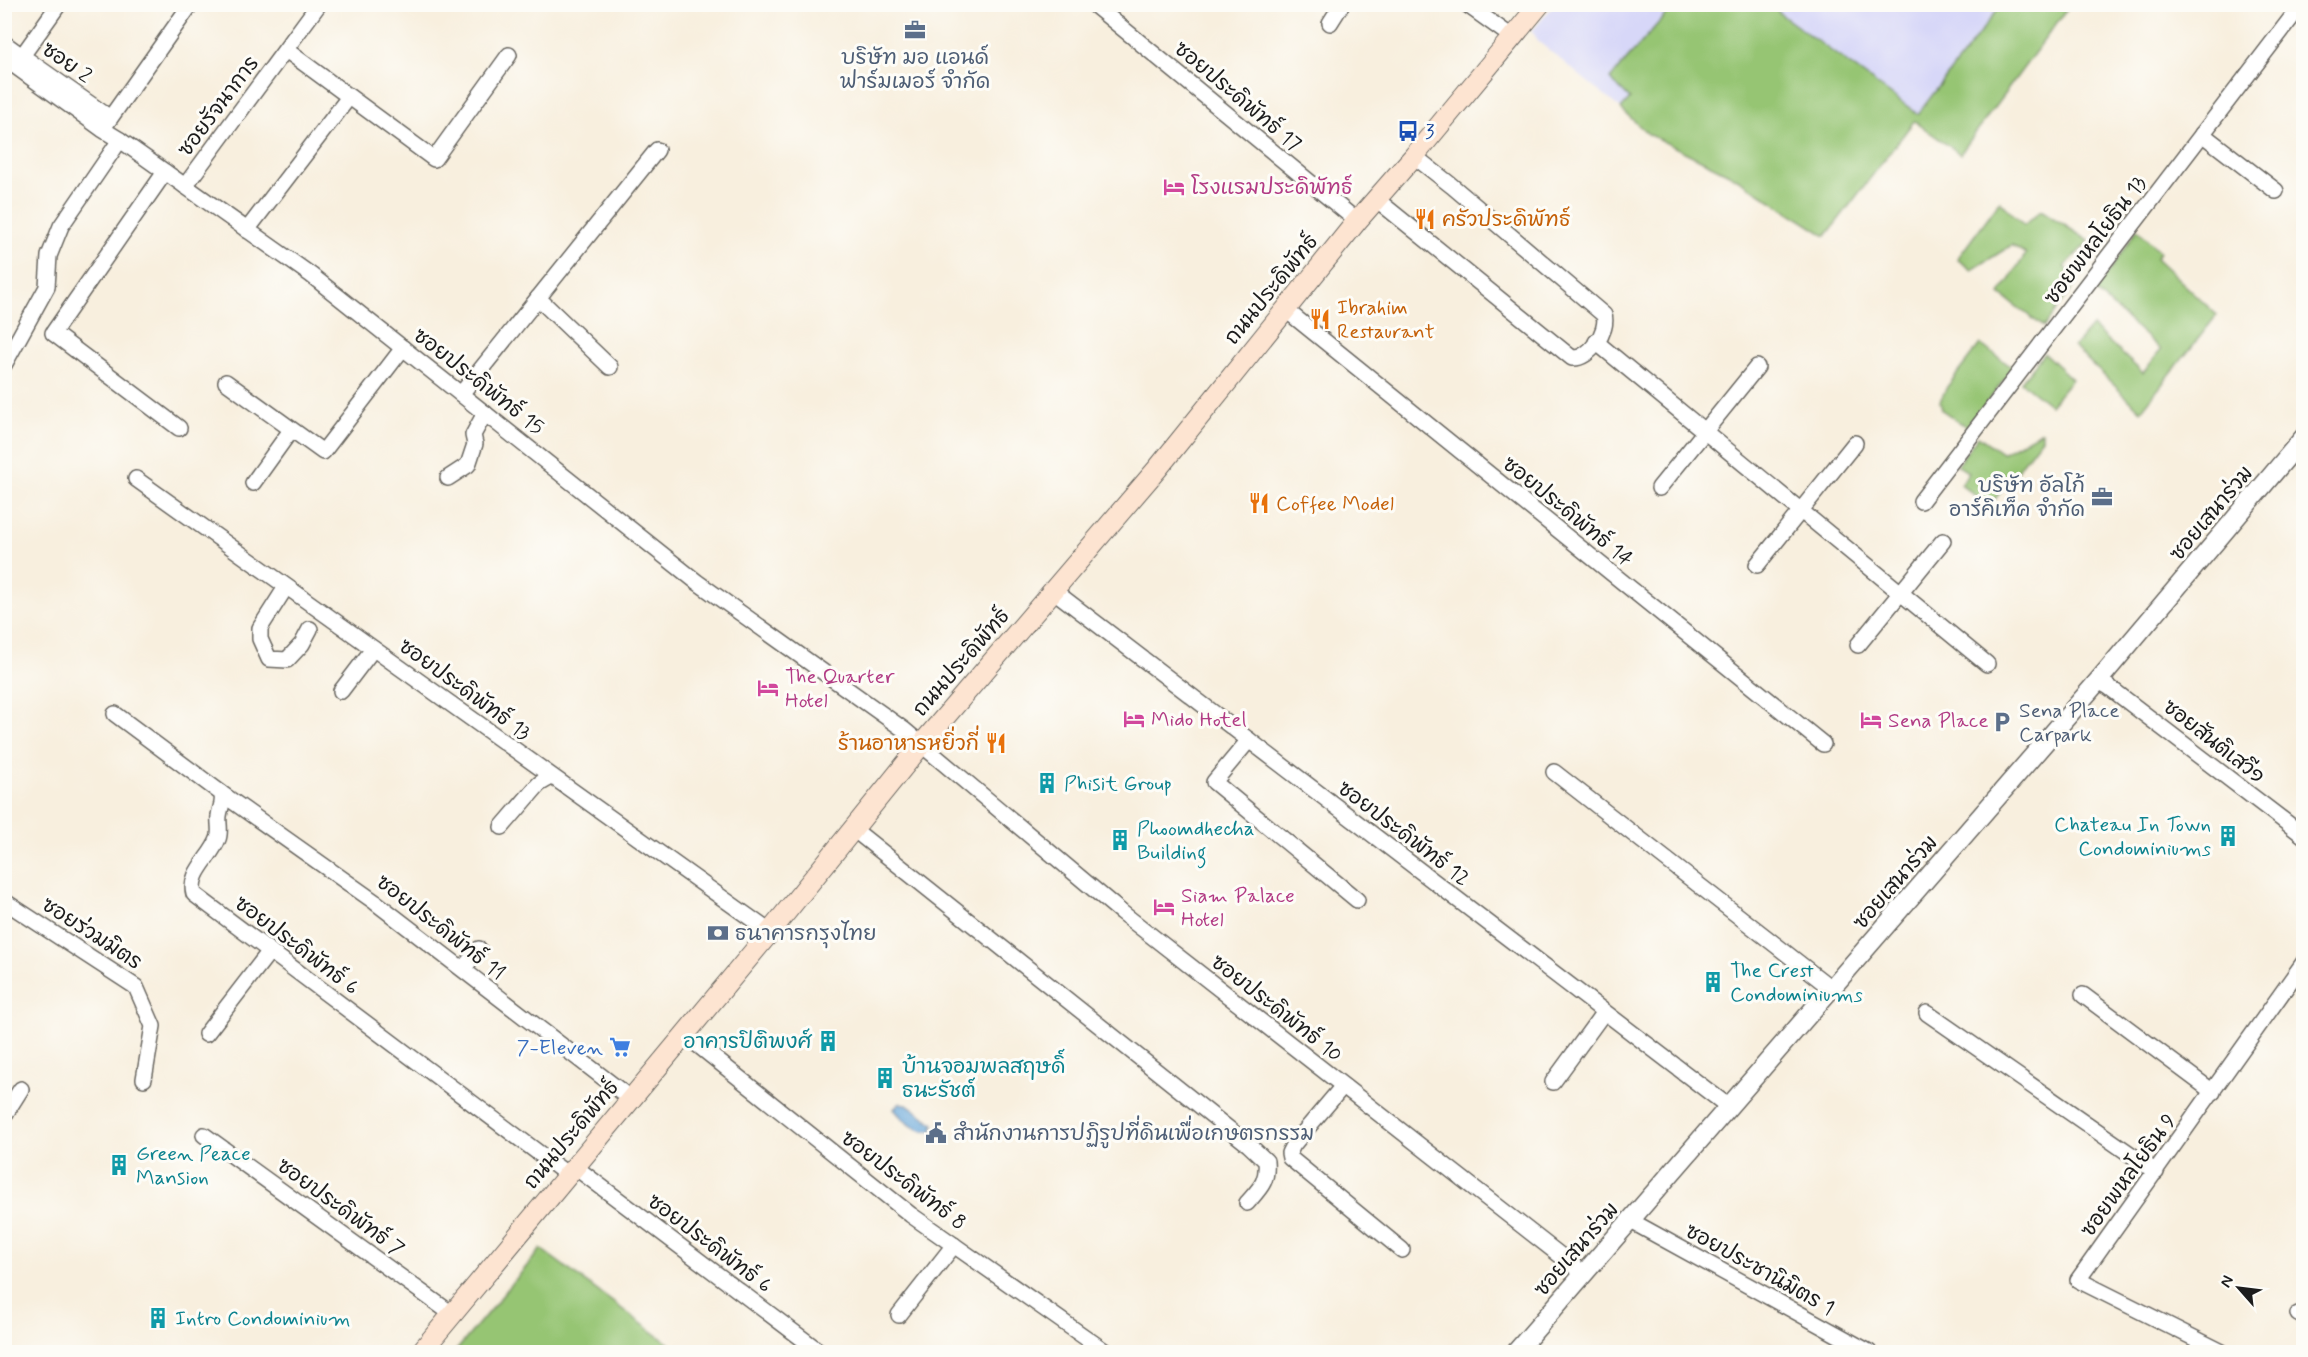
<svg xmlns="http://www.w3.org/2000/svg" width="2308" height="1357" font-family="Mynerve,'Playpen Sans Thai',sans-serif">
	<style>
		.built { fill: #d7d7f8 }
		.green { fill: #96c573; stroke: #597048; stroke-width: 1.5 }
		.water { fill: #66a6d9; stroke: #41617a; stroke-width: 1.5 }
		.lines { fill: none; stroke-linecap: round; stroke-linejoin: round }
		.minor-casing { stroke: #696660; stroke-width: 18 }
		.tertiary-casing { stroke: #696660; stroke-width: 21 }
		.secondary-casing { stroke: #696660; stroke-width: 22 }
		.minor { stroke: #fff; stroke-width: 15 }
		.tertiary { stroke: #fff; stroke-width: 18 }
		.secondary { stroke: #fde4d1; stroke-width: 20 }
		.labels { text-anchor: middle; stroke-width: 6; stroke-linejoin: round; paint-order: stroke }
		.service-label { font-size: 21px; fill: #4e5e75; stroke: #fdfcf7; text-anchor: start }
		.street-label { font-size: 21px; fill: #1c1c1c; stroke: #fdfcf7 }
		.transit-label { font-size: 21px; fill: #164399; stroke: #fdfcf7; text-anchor: start }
		.hotel-label { font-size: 21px; fill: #b23c85; stroke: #fdfcf7; text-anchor: start }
		.food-label { font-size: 21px; fill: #c56008; stroke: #fdfcf7; text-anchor: start }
		.culture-label { font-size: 21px; fill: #0d838f; stroke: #fdfcf7; text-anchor: start }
		.shop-label { font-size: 21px; fill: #366cbe; stroke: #fdfcf7; text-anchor: end }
	</style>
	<rect width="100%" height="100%" fill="#fdfcf7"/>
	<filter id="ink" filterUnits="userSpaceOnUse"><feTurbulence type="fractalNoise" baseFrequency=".0167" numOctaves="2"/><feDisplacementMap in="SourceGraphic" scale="12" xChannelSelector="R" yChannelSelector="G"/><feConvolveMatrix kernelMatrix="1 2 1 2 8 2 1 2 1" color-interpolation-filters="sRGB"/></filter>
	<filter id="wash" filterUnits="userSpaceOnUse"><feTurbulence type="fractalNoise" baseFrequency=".008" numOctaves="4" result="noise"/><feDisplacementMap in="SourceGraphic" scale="24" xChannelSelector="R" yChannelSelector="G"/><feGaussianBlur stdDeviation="1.35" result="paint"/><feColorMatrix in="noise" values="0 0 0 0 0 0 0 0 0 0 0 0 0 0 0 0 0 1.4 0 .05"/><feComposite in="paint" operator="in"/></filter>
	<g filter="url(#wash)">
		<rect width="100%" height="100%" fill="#f8efde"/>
		<g class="built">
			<polygon points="1554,5 1674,5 1610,79 1630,99 1621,109 1539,42 1532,31"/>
			<polygon points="1774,5 2000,5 1919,115 1778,13"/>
		</g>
		<g class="green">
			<polygon points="1674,5 1774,5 1779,13 1918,114 2001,5 2070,5 1960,154 1914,121 1826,236 1731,175 1648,134 1621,109 1630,99 1610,79"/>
			<polygon points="2000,201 2024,225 2041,210 2089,241 2064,267 2078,281 2044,327 2000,294 2026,254 2012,245 1972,270 1957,259"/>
			<polygon points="2137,229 2160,252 2156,258 2217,315 2141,411 2074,347 2092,326 2143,373 2161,350 2094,290 2113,266"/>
			<polygon points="1980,344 2013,368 1968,428 1942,410 1940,401 1947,387"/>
			<polygon points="2044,353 2072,379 2050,405 2021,382"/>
			<polygon points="2042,431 2042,438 1989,507 1961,484 1969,473 1957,465 1978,436 2002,453"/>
			<polygon points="541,1249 680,1352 455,1352"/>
		</g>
		<path class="water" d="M899,1103L907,1104L934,1124L932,1131C916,1133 904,1121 894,1109Z"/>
	</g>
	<g filter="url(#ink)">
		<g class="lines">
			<defs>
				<g id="minor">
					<polyline points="59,4 22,56 110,118"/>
					<polyline points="1093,4 1357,221"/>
					<polyline points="1466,4 1512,37"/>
					<polyline points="1330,23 1342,4"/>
					<polyline points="4,43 22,56"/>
					<polyline points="286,50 434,159 509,55"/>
					<polyline points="4,58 102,129 120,140 311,275 697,582 903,729 1121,912 1584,1274"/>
					<polyline points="106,124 191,4"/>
					<polyline points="2202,134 2276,191"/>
					<polyline points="165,172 53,333 179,428"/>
					<polyline points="185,186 319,4"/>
					<path d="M1376,199L1572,358C1589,360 1609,331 1604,315L1452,186L1414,156"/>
					<polyline points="247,230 349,97"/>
					<polyline points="538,298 610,367"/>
					<polyline points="1286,310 1823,744"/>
					<polyline points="1596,342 1987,664"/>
					<polyline points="4,365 47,287 49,256 61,226 120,140"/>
					<polyline points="226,382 323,452 403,348"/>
					<polyline points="461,394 657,150"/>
					<polyline points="448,478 468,465 475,444 473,435 485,413"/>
					<polyline points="136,479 770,932"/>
					<polyline points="253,483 291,430"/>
					<polyline points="1659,488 1757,367"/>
					<polyline points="1921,501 2302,4"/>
					<polyline points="1757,565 1855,443"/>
					<polyline points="286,587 260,628 260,639 269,659 287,660 302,644 310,629"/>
					<polyline points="1054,591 1729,1107"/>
					<polyline points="1858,645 1943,541"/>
					<polyline points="2098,681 2109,687 2304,836"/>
					<polyline points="341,691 373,649"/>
					<path d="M115,714L221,793C225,801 220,807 219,816C218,823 221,832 218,839C211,858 188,873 194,894L568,1175"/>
					<polyline points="1249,740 1214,782 1357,900"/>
					<polyline points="1554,772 1832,989"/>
					<polyline points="221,793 375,902 631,1099"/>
					<polyline points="502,827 539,784 551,777"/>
					<path d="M852,828L1249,1145L1266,1161C1268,1182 1260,1188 1247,1203"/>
					<polyline points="4,901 136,987 153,1026 144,1079"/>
					<polyline points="463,969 479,949"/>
					<polyline points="2083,995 2213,1092"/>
					<polyline points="1927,1013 2156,1172"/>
					<polyline points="206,1034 270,951"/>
					<polyline points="684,1034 911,1215 1106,1352"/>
					<polyline points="1553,1082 1604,1012"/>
					<polyline points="1343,1086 1293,1145 1289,1153 1290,1158 1402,1250"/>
					<polyline points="4,1116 21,1089"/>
					<polyline points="204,1135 452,1314"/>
					<polyline points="575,1167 820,1352"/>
					<polyline points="1631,1221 1869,1352"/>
					<polyline points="2298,1314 2304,1317"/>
					<polyline points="899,1315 954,1245"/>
					<polyline points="2222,1352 2078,1280 2304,962"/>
				</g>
				<polyline id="tertiary" points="1516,1352 2098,681 2304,437"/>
				<polyline id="secondary" points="421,1352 770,932 921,745 1158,468 1357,221 1414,156 1540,4"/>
			</defs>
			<use href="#minor" class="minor-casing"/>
			<use href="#tertiary" class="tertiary-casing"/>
			<use href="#secondary" class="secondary-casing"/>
			<use href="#minor" class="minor"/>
			<use href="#tertiary" class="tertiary"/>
			<use href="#secondary" class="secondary"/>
		</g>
	</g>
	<defs>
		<symbol id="office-bare" viewBox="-9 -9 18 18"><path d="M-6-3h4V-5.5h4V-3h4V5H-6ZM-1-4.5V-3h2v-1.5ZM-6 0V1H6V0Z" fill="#5c6f8a" stroke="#fdfcf7" stroke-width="2.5" paint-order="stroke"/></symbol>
		<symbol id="bus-bare" viewBox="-9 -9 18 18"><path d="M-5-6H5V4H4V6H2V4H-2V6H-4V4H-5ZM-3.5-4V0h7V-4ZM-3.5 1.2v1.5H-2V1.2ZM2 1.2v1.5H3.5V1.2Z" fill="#1a4fb4" stroke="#fdfcf7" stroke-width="2.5" paint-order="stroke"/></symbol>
		<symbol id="hotel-bare" viewBox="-9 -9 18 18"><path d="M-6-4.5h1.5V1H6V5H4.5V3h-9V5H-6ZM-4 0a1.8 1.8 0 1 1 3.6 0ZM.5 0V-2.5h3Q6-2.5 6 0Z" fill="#d1479c" stroke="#fdfcf7" stroke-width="2.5" paint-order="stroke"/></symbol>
		<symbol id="restaurant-bare" viewBox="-9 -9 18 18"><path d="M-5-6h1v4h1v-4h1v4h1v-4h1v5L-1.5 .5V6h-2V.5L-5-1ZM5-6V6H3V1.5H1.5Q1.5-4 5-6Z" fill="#e8710a" stroke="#fdfcf7" stroke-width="2.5" paint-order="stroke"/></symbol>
		<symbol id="parking-bare" viewBox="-9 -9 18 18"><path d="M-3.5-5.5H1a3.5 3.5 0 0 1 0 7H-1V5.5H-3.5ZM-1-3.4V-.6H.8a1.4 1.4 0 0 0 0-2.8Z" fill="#5c6f8a" stroke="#fdfcf7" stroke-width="2.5" paint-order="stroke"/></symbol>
		<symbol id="building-bare" viewBox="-9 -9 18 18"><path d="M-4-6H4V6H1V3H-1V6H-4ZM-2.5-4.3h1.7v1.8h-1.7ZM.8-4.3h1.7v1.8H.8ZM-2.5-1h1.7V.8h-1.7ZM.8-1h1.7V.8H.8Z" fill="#0f9aa8" stroke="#fdfcf7" stroke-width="2.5" paint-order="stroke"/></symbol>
		<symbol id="bank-bare" viewBox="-9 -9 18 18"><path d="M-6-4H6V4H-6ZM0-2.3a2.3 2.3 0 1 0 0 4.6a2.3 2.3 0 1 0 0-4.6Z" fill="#5c6f8a" stroke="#fdfcf7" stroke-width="2.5" paint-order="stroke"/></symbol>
		<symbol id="supermarket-bare" viewBox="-9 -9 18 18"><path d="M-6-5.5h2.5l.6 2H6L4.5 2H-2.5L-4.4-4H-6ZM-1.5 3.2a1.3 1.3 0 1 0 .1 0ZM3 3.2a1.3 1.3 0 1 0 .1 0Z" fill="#3f7fe0" stroke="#fdfcf7" stroke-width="2.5" paint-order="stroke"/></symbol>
		<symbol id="civic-bare" viewBox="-9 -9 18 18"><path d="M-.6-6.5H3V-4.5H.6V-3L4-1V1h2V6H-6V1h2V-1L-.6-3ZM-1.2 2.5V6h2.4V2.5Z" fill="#5c6f8a" stroke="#fdfcf7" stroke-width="2.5" paint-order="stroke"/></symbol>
	</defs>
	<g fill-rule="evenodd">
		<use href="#office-bare" x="900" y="15" width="30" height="30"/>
		<use href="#bus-bare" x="1393" y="116" width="30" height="30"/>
		<use href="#hotel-bare" x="1159" y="172" width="30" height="30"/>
		<use href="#restaurant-bare" x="1410" y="204" width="30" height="30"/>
		<use href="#restaurant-bare" x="1305" y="304" width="30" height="30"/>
		<use href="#office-bare" x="2087" y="482" width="30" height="30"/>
		<use href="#restaurant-bare" x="1244" y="488" width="30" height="30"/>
		<use href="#hotel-bare" x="753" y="673" width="30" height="30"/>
		<use href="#hotel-bare" x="1119" y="704" width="30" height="30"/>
		<use href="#hotel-bare" x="1856" y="705" width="30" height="30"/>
		<use href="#parking-bare" x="1987" y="707" width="30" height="30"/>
		<use href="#restaurant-bare" x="981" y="728" width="30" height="30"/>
		<use href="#building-bare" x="1032" y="768" width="30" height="30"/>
		<use href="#building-bare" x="2213" y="821" width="30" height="30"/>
		<use href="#building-bare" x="1105" y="825" width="30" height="30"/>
		<use href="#hotel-bare" x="1149" y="892" width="30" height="30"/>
		<use href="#bank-bare" x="703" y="918" width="30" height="30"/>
		<use href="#building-bare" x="1698" y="967" width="30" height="30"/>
		<use href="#building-bare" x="813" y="1026" width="30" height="30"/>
		<use href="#supermarket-bare" x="605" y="1032" width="30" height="30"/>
		<use href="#building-bare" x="870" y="1063" width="30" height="30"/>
		<use href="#civic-bare" x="921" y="1118" width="30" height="30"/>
		<use href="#building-bare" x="104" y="1150" width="30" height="30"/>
		<use href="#building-bare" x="143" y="1303" width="30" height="30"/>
	</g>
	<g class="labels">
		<g class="service-label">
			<text x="915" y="64" text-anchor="middle">บริษัท มอ แอนด์<tspan x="915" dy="24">ฟาร์มเมอร์ จำกัด</tspan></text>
			<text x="2085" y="492" text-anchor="end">บริษัท อัลโก้<tspan x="2085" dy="24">อาร์คิเท็ค จำกัด</tspan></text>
			<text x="2019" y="717">Sena Place<tspan x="2019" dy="24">Carpark</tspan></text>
			<text x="735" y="940">ธนาคารกรุงไทย</text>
			<text x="953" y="1140">สำนักงานการปฏิรูปที่ดินเพื่อเกษตรกรรม</text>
		</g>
		<g class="street-label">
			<text transform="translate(67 62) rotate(35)" y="7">ซอย 2</text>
			<text transform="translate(1238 96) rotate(40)" y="7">ซอยประดิพัทธ์ 17</text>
			<text transform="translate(218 106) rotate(-53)" y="7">ซอยรัจนาการ</text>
			<text transform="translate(2095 240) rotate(-53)" y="7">ซอยพหลโยธิน 13</text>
			<text transform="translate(1271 289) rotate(-51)" y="7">ถนนประดิพัทธ์</text>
			<text transform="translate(479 381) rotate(38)" y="7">ซอยประดิพัทธ์ 15</text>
			<text transform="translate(1568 511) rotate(39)" y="7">ซอยประดิพัทธ์ 14</text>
			<text transform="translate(2211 513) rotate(-50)" y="7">ซอยเสนาร่วม</text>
			<text transform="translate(961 662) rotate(-49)" y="7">ถนนประดิพัทธ์</text>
			<text transform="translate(465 689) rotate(36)" y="7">ซอยประดิพัทธ์ 13</text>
			<text transform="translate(2214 741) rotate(38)" y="7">ซอยสันติเสวี๑</text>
			<text transform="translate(1404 833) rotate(37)" y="7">ซอยประดิพัทธ์ 12</text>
			<text transform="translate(1895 882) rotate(-49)" y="7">ซอยเสนาร่วม</text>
			<text transform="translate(441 927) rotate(38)" y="7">ซอยประดิพัทธ์ 11</text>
			<text transform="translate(92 933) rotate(33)" y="7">ซอยร่วมมิตร</text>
			<text transform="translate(297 945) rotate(37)" y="7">ซอยประดิพัทธ์ 6</text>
			<text transform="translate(1277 1008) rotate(38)" y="7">ซอยประดิพัทธ์ 10</text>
			<text transform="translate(571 1134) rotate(-50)" y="7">ถนนประดิพัทธ์</text>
			<text transform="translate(2128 1175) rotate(-54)" y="7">ซอยพหลโยธิน 9</text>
			<text transform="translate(904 1180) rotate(37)" y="7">ซอยประดิพัทธ์ 8</text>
			<text transform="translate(341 1207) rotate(36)" y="7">ซอยประดิพัทธ์ 7</text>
			<text transform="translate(710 1243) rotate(37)" y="7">ซอยประดิพัทธ์ 6</text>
			<text transform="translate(1576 1249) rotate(-49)" y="7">ซอยเสนาร่วม</text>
			<text transform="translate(1760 1269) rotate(29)" y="7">ซอยประชานิมิตร 1</text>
		</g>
		<g class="transit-label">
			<text x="1425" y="138">3</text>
		</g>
		<g class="hotel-label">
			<text x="1191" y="194">โรงแรมประดิพัทธ์</text>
			<text x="785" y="683">The Quarter<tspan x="785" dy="24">Hotel</tspan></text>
			<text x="1151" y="726">Mido Hotel</text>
			<text x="1888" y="727">Sena Place</text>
			<text x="1181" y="902">Siam Palace<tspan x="1181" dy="24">Hotel</tspan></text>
		</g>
		<g class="food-label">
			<text x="1442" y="226">ครัวประดิพัทธ์</text>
			<text x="1337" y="314">Ibrahim<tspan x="1337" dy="24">Restaurant</tspan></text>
			<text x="1276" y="510">Coffee Model</text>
			<text x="979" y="750" text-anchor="end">ร้านอาหารหยิ่วกี่</text>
		</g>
		<g class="culture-label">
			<text x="1064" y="790">Phisit Group</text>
			<text x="2211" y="831" text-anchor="end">Chateau In Town<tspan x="2211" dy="24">Condominiums</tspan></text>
			<text x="1137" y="835">Phoomdhecha<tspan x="1137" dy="24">Building</tspan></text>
			<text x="1730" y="977">The Crest<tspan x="1730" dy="24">Condominiums</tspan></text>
			<text x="811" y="1048" text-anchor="end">อาคารปิติพงศ์</text>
			<text x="902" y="1073">บ้านจอมพลสฤษดิ์<tspan x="902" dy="24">ธนะรัชต์</tspan></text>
			<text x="136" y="1160">Green Peace<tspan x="136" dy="24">Mansion</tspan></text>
			<text x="175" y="1325">Intro Condominium</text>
		</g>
		<g class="shop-label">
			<text x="603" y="1054">7-Eleven</text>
		</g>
	</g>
	<rect width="2308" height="1357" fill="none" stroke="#fdfcf7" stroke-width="24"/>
	<g transform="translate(2239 1288) rotate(298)" stroke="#fdfcf7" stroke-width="4.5" paint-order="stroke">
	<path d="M0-4.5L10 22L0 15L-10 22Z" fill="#1c1c1c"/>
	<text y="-9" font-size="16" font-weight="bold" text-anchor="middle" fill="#1c1c1c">N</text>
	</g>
</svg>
